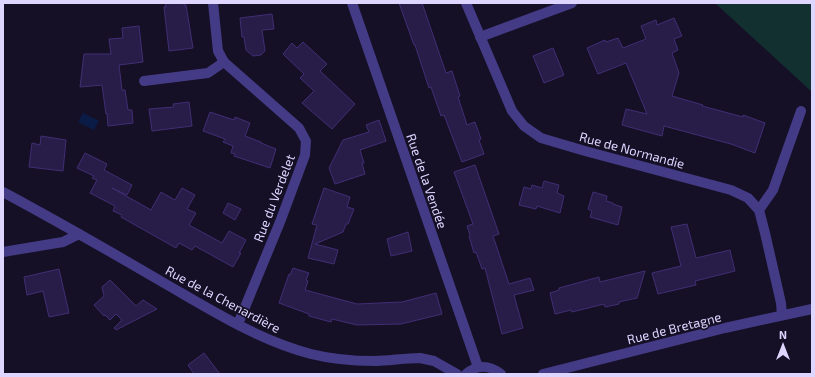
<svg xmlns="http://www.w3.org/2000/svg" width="815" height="377" font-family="'Exo 2',sans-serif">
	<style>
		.green { fill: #133031 }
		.water { fill: #0a1b45 }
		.building { fill: #281c48; stroke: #412e74 }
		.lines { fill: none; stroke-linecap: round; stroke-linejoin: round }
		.minor { stroke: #443b86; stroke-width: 10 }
		.labels { text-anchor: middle; stroke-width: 3.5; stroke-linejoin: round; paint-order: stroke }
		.street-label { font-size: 13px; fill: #ded6ff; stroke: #161027 }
	</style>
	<rect width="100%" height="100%" fill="#161027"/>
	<polygon class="green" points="715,3 812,3 812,92"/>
	<polygon class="water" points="83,113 99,121 94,130 78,122"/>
	<g class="building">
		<polygon points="165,3 184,3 184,5 186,5 193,48 169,51 164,7 166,7"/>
		<polygon points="399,3 422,3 446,73 452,71 460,96 458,97 467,125 475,122 481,139 479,140 484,154 462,162 444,115 441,116 431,87 429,88 415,45 414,45"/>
		<polygon points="272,14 274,29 262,30 265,51 261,55 253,56 246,50 244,37 242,37 240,18"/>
		<polygon points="674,18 682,36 674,39 678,50 672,53 679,73 672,96 703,105 702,106 743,117 743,115 765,123 755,153 731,144 664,126 662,136 622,125 626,109 647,114 626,63 598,74 587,48 605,40 606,42 618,38 623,48 646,39 641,26 656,20 657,25"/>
		<polygon points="139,26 143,62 119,65 122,90 125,90 128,110 132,110 133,123 108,126 107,113 106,114 102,85 80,87 84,54 111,54 109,39 123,38 122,28"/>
		<polygon points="303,42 327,64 320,71 355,104 332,129 302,103 314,91 300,78 304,74 283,54 292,43 297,48"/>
		<polygon points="553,48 564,75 544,83 533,56"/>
		<polygon points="189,102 192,126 152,131 149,109 174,107 173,104"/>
		<polygon points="210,112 234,120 235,117 250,123 245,136 261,142 261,143 276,149 270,168 234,156 235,154 231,153 233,146 223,142 225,139 203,131"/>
		<polygon points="379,120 386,141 360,150 364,163 362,163 365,174 335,184 329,168 343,140 369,132 366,125"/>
		<polygon points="41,136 66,140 63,171 29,167 32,143 40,145"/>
		<polygon points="85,153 107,164 104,170 132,185 127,195 112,188 151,210 161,192 175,200 182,188 195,195 187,209 196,213 189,225 222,243 229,231 246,240 239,253 241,253 233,267 195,246 192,250 179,243 176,248 121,217 122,215 113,211 115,206 90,193 97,180 92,178 94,176 77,168"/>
		<polygon points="475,165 499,234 493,236 509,284 530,278 534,290 514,295 523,328 502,334 485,268 482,269 476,252 474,253 469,236 470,235 467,226 473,224 454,172"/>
		<polygon points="544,181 559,185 557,193 564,196 560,213 537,206 536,209 519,205 524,187 531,189 532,185 542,188"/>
		<polygon points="324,188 350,197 347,207 354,209 348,224 346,224 343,232 315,244 338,250 334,264 308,258 317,225 312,224"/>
		<polygon points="593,192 607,196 606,201 613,203 613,204 622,207 618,225 590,217 592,211 588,209"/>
		<polygon points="228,203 241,209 235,220 223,213"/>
		<polygon points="687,224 696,258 730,250 735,271 695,281 696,285 658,294 652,273 681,266 671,227"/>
		<polygon points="408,232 412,251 391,256 387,239"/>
		<polygon points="293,268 309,273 306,280 308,281 305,290 357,304 402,302 436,293 442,314 401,324 357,325 332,319 331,322 309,316 309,314 279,303 289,274 290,275"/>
		<polygon points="59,269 69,313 49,317 43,291 27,295 24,277"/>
		<polygon points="645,271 637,298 619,302 619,304 605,307 604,304 572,312 571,310 555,314 550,293 559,290 559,288 599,277 600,282"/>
		<polygon points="110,280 136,306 143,300 157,309 116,330 114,328 122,320 116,314 110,320 105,315 104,316 94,305 104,296 102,287"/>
		<polygon points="204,353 220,374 194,374 188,365"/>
	</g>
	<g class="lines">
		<g class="minor">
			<polyline points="213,3 218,51 224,62 299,128 306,141 305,155 280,222 238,324"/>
			<polyline points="352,3 478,367"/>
			<polyline points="466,3 512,111 524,126 541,138 585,151 731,190 748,198 759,210 765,233 781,303 782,315"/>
			<polyline points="480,37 572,3"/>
			<polyline points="144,81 208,73 224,62"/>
			<path d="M3,192C57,221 111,252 164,283C211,310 258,340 311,354C331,359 353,361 374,361C389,361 404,358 420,358L434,361L457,374"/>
			<polyline points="759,210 773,190 801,111"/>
			<polyline points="3,252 63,242 79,234"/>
			<path d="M466,374C478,364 489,365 501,374"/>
			<polyline points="543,374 725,328 812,309"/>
		</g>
	</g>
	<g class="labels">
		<g class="street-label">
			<text transform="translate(632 150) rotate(15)" y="5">Rue de Normandie</text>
			<text transform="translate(427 181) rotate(71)" y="5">Rue de la Vendée</text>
			<text transform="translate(274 198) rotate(-69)" y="5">Rue du Verdelet</text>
			<text transform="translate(223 299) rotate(28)" y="5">Rue de la Chenardière</text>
			<text transform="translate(674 328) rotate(-14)" y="5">Rue de Bretagne</text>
		</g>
	</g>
	<rect width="815" height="377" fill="none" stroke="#ded6ff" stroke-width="8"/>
	<g transform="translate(783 345)" stroke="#161027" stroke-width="3" paint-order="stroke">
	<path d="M0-3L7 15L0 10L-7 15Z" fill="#ded6ff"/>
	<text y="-6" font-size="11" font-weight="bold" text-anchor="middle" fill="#ded6ff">N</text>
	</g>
</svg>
